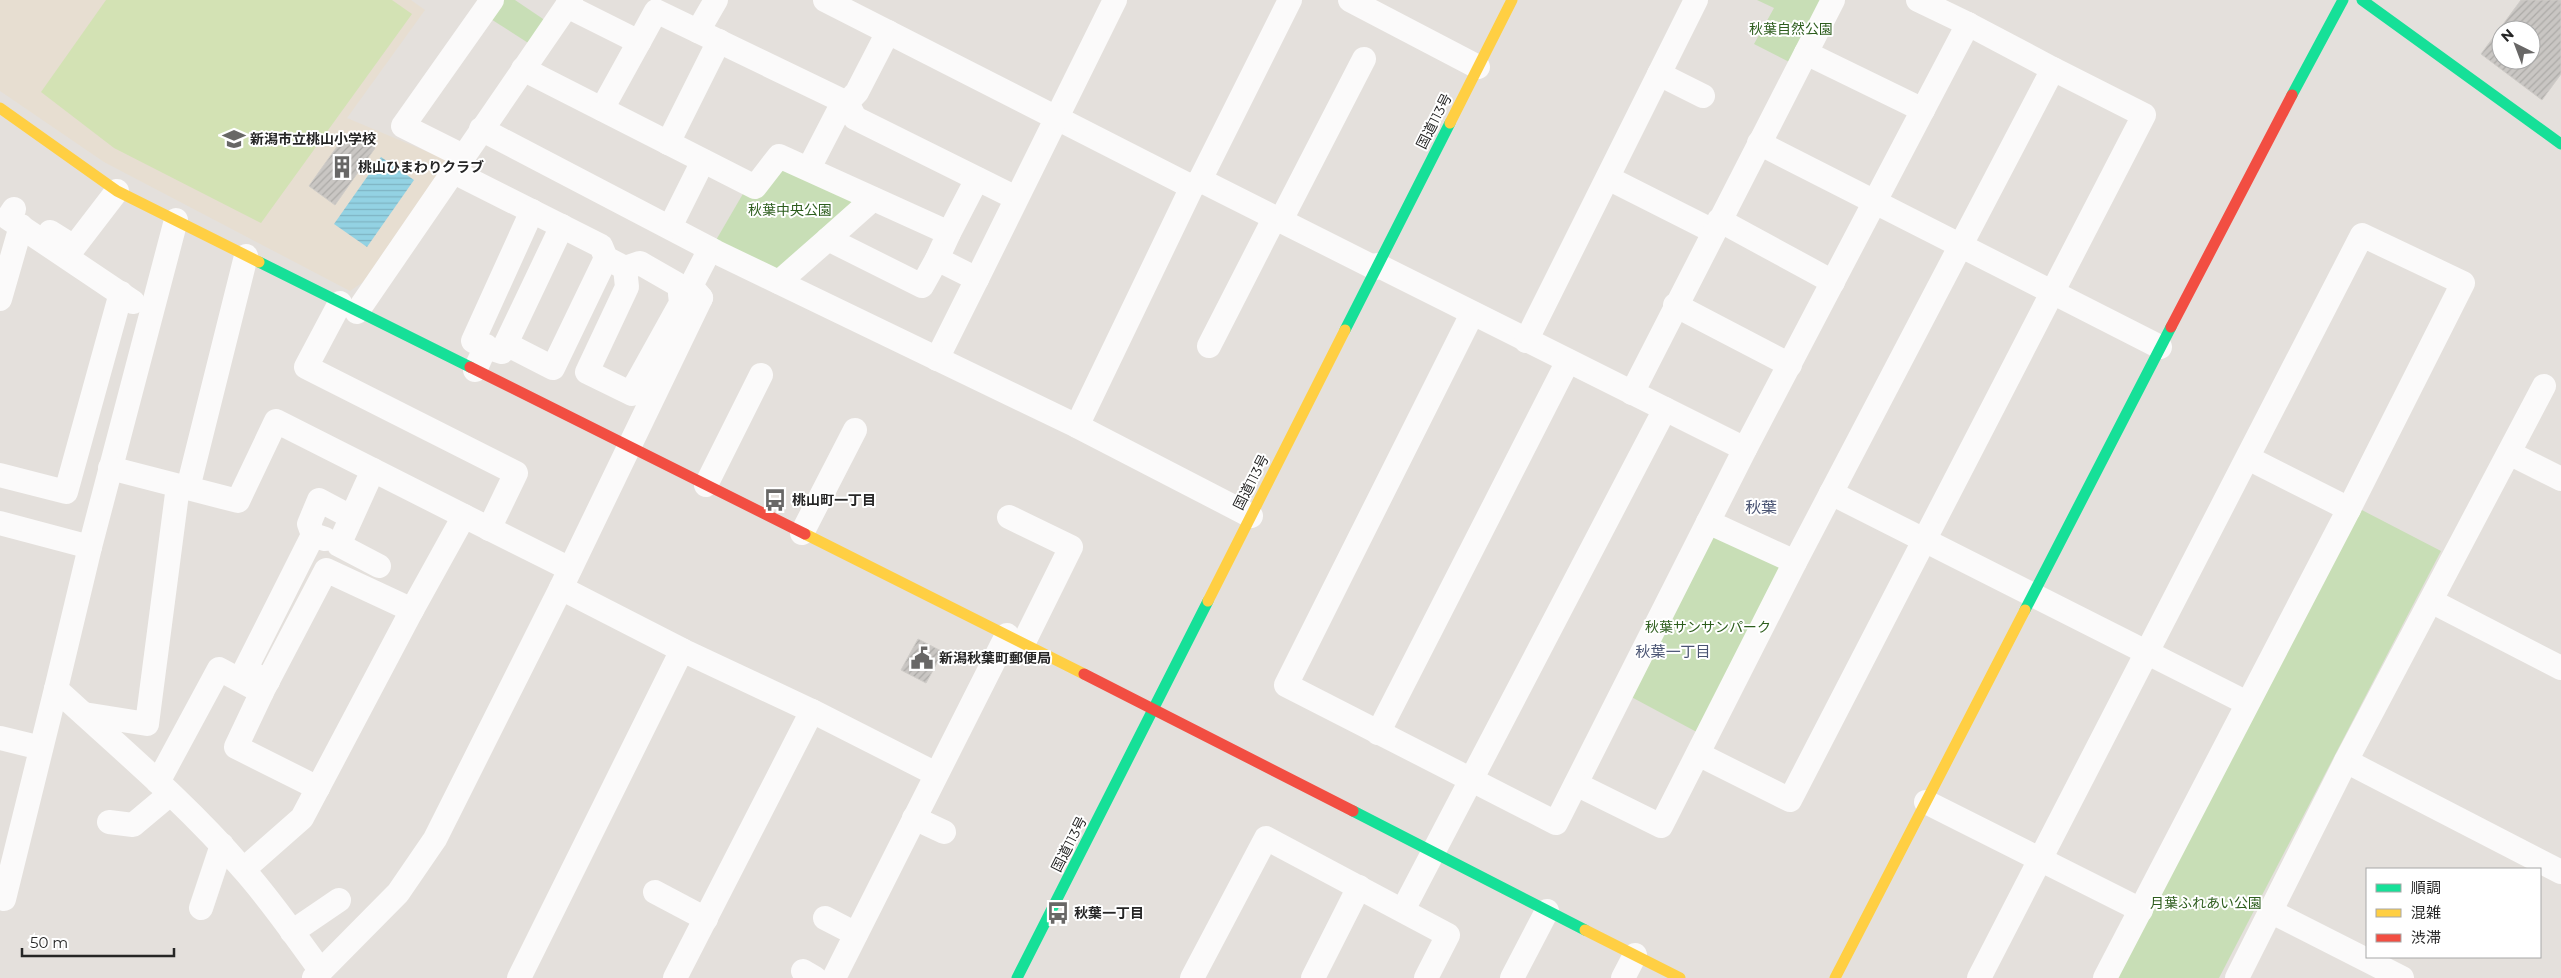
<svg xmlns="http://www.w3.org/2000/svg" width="2561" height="978" font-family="Montserrat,'Noto Sans JP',sans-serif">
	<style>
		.education { fill: #e7ded1 }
		.park { fill: #c8deb6 }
		.pitch { fill: #d3e2b4 }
		.water { fill: url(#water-rules) }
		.building { fill: url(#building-hatch); stroke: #cfccc8; fill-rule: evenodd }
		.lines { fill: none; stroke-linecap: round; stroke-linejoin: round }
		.street { stroke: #fbfafa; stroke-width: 24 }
		.fast { stroke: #16e098; stroke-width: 11 }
		.slow { stroke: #ffcf43; stroke-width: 11 }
		.jam { stroke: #f24e42; stroke-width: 11 }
		.labels { text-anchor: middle; stroke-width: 4; stroke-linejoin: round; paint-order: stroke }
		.park-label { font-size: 14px; fill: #2d5d1d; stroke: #fff }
		.street-label { font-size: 14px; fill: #262626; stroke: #fff }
		.poi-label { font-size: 14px; font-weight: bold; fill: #262626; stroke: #fff; text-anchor: start }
		.neighbourhood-label { font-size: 15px; fill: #4a5473; stroke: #fff }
		.quarter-label { font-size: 16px; fill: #4a5473; stroke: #fff }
	</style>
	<defs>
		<pattern id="water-rules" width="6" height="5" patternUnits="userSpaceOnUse" patternTransform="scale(1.25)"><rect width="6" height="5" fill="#93d2e3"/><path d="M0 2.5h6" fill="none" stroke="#7fb4c3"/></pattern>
		<pattern id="building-hatch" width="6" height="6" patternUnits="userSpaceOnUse" patternTransform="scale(1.25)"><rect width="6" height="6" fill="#c9c6c3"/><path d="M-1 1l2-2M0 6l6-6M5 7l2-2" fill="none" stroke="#acaaa7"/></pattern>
	</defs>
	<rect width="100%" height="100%" fill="#e4e0dc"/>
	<polygon class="education" points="0,0 411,0 425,10 347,118 447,160 363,282 350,291 104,162 0,91"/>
	<g class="park">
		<polygon points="493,0 515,0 552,25 536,48 483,14"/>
		<polygon points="1757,0 1833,0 1799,67 1754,44 1774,8"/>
		<polygon points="777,155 868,199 778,278 712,247 751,180"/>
		<polygon points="2358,508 2441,551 2219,978 2114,978"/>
		<polygon points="1708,522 1795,562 1706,737 1622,692"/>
	</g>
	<polygon class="pitch" points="106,0 392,0 412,14 261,223 114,148 41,92"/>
	<polygon class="water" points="381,157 414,180 367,247 334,224"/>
	<g class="building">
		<path d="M2521,0H2561V74L2542,100L2481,54ZM2501,30H2531V60H2501Z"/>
		<polygon points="346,134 353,139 357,134 375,148 335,205 309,186"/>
		<polygon points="918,639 943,652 926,683 901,670"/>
	</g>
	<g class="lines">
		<g class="street">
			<polyline points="825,0 1192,187 1077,426 1251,516"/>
			<polyline points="1350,0 1478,67"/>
			<polyline points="567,6 639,42 656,11 847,103 855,118 1016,198"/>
			<polyline points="698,31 716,0"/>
			<polyline points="1806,53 1923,110"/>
			<polyline points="523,69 755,187 779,156 949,233 937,259 977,279 937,359"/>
			<polyline points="1659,74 1703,96"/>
			<polyline points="602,109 639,42"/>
			<polyline points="481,129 716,252 1077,426"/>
			<polyline points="668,143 719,41"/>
			<polyline points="1759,143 2160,347"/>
			<polyline points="463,156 403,126 492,0"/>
			<polyline points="809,168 838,112 857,92 888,32"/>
			<polyline points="452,171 601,246 606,258 625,268 640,263 701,298"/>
			<polyline points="1608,178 1713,231"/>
			<polyline points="1200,180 1290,0"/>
			<polyline points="1192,187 1200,180 1375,268"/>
			<polyline points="14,209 8,218 133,302"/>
			<path d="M176,220L90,547L56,689C119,747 186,803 242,868C271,900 295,936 321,971"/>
			<polyline points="1281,220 1364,59"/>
			<polyline points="1719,220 1833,282"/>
			<polyline points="670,227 703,161"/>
			<polyline points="50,232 74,247 117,191"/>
			<polyline points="949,233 977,179"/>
			<polyline points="828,239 873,199"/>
			<polyline points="1377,265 1665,409 1403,910"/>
			<polyline points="625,268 627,287 587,372 632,394 636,384"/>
			<polyline points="977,279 1115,0"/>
			<polyline points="779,282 828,239 922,286 937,259"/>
			<polyline points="0,299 21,226"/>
			<polyline points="340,303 306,367 516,473 489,529"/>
			<polyline points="1675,305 1790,365"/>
			<polyline points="357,312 571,0"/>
			<polyline points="1472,314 1286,685 1556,823 1745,449 1968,24 1918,0"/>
			<polyline points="1526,341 1696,0"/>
			<polyline points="506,344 553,368 606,258"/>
			<polyline points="1209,346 1275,217"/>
			<polyline points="496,350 502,352 562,226"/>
			<polyline points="475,370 486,346 473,341 532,211"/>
			<polyline points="649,390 636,384 681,303 680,294"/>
			<polyline points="1632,393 1833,0"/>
			<polyline points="1665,409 1745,449"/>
			<polyline points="2509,453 2561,479"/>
			<polyline points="2248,458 2349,509"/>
			<polyline points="110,468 238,501 276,421 464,516"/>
			<polyline points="373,470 339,545 379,566"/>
			<polyline points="0,475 66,492 121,293"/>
			<polyline points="706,485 761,375"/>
			<polyline points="188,488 246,256"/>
			<polyline points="1831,493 2247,703"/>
			<polyline points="1009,517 1071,547 1023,644"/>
			<polyline points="1708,522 1795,562"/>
			<polyline points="0,523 90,547"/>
			<polyline points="802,533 855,430"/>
			<polyline points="325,539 313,535 309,524 319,500 351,517"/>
			<polyline points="561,588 682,650"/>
			<polyline points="2431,601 2561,668"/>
			<polyline points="268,681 245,670 313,535"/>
			<polyline points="262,692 236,747 318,788"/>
			<polyline points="812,711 936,774"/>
			<polyline points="84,714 147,724 178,486"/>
			<polyline points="1378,733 1568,361"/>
			<polyline points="0,738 41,748"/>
			<polyline points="1698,754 1790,800 2144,115 2053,69"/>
			<polyline points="2346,761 2561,872"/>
			<polyline points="158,782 219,669 262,692 326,570 412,610 464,516 570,569"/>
			<polyline points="1576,784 1661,826 1795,562 2053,69 1968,24"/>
			<polyline points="1926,802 2141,910"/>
			<polyline points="914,818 944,832"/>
			<polyline points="109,822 133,825 170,794"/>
			<polyline points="244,869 302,818 412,610"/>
			<polyline points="655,892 706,919"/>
			<polyline points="4,899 56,689"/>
			<polyline points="201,908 222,845"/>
			<polyline points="2270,911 2402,978"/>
			<polyline points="825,918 856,934"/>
			<polyline points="292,932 339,900"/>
			<polyline points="803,971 815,978"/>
			<polyline points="314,978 398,893 435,839 561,588 701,298 691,286 710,249"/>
			<polyline points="519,978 682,650 812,711 675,978"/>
			<polyline points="834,978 1007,635"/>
			<polyline points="1192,978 1266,838 1448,935 1426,978"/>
			<polyline points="1313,978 1359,887"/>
			<polyline points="1512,978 1547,911"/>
			<polyline points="1623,978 1635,955"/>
			<polyline points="1979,978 2362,235 2463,283 2349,509 2105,978"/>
			<polyline points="2237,978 2346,761 2544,386"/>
		</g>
		<g class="fast">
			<polyline points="2362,0 2561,144"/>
			<polyline points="2292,95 2343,0"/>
			<polyline points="259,262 470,367"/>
			<polyline points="1345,330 1450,123"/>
			<polyline points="2025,610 2171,327"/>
			<polyline points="1353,811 1585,930"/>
			<polyline points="1017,978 1208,601"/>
		</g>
		<g class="slow">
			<polyline points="0,108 117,191 259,262"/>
			<polyline points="1450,123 1512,0"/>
			<polyline points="805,534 1084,674"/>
			<polyline points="1208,601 1345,330"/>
			<polyline points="1585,930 1680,978"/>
			<polyline points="1835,978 2025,610"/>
		</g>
		<g class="jam">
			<polyline points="2171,327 2292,95"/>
			<polyline points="470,367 805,534"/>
			<polyline points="1084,674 1353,811"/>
		</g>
	</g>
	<defs>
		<symbol id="school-bare" viewBox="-9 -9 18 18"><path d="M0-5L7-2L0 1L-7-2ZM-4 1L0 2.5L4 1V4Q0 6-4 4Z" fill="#686766" stroke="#fff" stroke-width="2.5" paint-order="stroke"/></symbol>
		<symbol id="building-bare" viewBox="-9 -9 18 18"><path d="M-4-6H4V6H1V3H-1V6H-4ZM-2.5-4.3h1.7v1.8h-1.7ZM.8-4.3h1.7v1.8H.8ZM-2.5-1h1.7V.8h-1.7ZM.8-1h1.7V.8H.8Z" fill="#686766" stroke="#fff" stroke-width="2.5" paint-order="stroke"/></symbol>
		<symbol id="bus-bare" viewBox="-9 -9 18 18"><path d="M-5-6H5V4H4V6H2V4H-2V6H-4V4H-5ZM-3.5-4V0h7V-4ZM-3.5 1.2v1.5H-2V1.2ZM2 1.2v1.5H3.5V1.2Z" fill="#686766" stroke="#fff" stroke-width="2.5" paint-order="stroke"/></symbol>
		<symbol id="civic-bare" viewBox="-9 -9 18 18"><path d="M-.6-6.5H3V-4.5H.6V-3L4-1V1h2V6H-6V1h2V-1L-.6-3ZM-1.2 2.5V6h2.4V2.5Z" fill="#686766" stroke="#fff" stroke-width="2.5" paint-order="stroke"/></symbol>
	</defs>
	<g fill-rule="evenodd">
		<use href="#school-bare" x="218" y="123" width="32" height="32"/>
		<use href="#building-bare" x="326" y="151" width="32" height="32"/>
		<use href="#bus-bare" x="759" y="484" width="32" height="32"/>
		<use href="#civic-bare" x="906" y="642" width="32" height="32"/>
		<use href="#bus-bare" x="1042" y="897" width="32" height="32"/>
	</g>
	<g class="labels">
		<g class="park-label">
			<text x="1791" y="34">秋葉自然公園</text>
			<text x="790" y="215">秋葉中央公園</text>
			<text x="1708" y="632">秋葉サンサンパーク</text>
			<text x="2206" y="908">月葉ふれあい公園</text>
		</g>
		<g class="street-label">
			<text transform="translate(1434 121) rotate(-63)" y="5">国道113号</text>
			<text transform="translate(1251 482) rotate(-63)" y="5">国道113号</text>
			<text transform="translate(1069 844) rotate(-63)" y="5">国道113号</text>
		</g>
		<g class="poi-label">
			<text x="250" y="144">新潟市立桃山小学校</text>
			<text x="358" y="172">桃山ひまわりクラブ</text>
			<text x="792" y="505">桃山町一丁目</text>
			<text x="939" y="663">新潟秋葉町郵便局</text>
			<text x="1074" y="918">秋葉一丁目</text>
		</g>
		<g class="neighbourhood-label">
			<text x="1673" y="657">秋葉一丁目</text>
		</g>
		<g class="quarter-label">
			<text x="1761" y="513">秋葉</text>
		</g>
	</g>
	<rect x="2366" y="868" width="175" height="90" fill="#ffffff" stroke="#a8a8a8"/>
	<rect x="2376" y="884" width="25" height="8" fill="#16e098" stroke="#a8a8a8"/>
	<text x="2411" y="893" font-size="15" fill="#262626">順調</text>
	<rect x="2376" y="909" width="25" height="8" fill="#ffcf43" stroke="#a8a8a8"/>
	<text x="2411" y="918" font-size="15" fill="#262626">混雑</text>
	<rect x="2376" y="934" width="25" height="8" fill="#f24e42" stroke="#a8a8a8"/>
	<text x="2411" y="943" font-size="15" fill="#262626">渋滞</text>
	<g transform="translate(2516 45) rotate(318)"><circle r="24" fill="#ffffff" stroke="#a8a8a8"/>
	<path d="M0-4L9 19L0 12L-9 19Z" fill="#686766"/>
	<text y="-8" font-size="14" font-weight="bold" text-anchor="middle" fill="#262626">N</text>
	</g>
	<path d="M22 948v8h152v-8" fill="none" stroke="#262626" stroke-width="2.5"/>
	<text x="30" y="948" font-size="15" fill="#262626" stroke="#ffffff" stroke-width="4" paint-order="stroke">50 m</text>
</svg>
